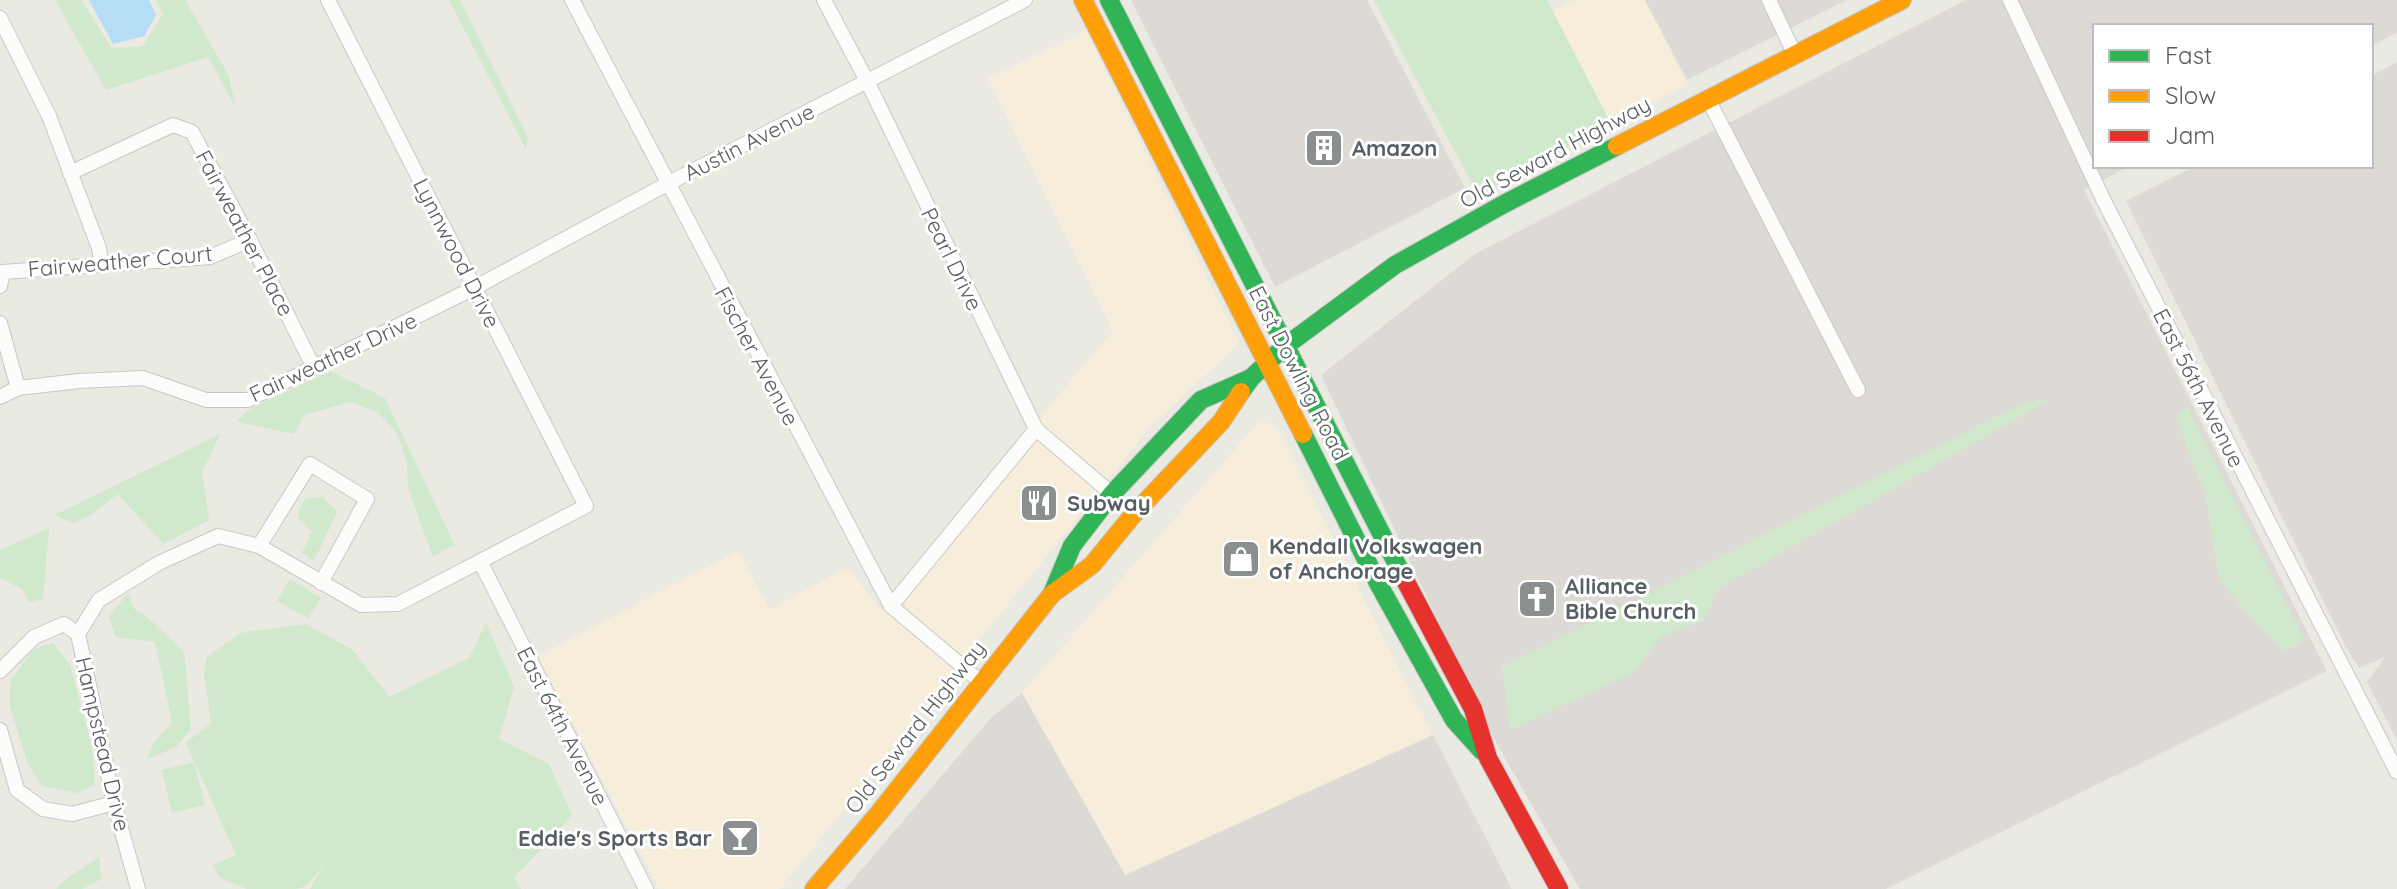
<svg xmlns="http://www.w3.org/2000/svg" width="2397" height="889" font-family="Quicksand,sans-serif">
	<style>
		.commercial { fill: #f6eeda }
		.industrial { fill: #dddad5 }
		.green { fill: #d0e8cb }
		.water { fill: #b5def6 }
		.lines { fill: none; stroke-linecap: round; stroke-linejoin: round }
		.street-casing { stroke: #c7c8c7; stroke-width: 16 }
		.fast-casing { stroke: #c5c7c5; stroke-width: 20 }
		.slow-casing { stroke: #c5c7c5; stroke-width: 20 }
		.jam-casing { stroke: #c5c7c5; stroke-width: 20 }
		.street { stroke: #fcfcfb; stroke-width: 14 }
		.fast { stroke: #30b455; stroke-width: 18 }
		.slow { stroke: #ff9f0a; stroke-width: 18 }
		.jam { stroke: #e5322d; stroke-width: 18 }
		.labels { text-anchor: middle; stroke-width: 6; stroke-linejoin: round; paint-order: stroke }
		.street-label { font-size: 22px; fill: #585e63; stroke: #fff }
		.poi-label { font-size: 22px; font-weight: bold; fill: #585e63; stroke: #fff; text-anchor: start }
	</style>
	<rect width="100%" height="100%" fill="#eae9e2"/>
	<g class="commercial">
		<polygon points="1574,0 1645,0 1688,85 1611,124 1552,11"/>
		<polygon points="1086,31 1239,343 1150,427 780,889 659,889 538,656 738,551 770,610 847,567 883,612 1017,445 1113,331 988,78"/>
		<polygon points="1259,422 1275,425 1433,735 1125,875 1022,693"/>
	</g>
	<g class="industrial">
		<polygon points="1131,0 1367,0 1465,188 1275,287"/>
		<polygon points="1645,0 1847,0 1687,80"/>
		<polygon points="1966,0 2397,0 2397,33 2371,46 2371,26 2095,26 2095,166 2130,166 2084,190 2327,671 1886,889 1580,889 1497,744 1321,375 1475,254"/>
		<polygon points="2397,62 2397,740 2367,682 2385,657 2359,668 2346,647 2126,201 2195,166 2371,166 2371,76"/>
		<polygon points="1022,693 1125,875 1433,735 1512,889 845,889 992,717"/>
	</g>
	<g class="green">
		<polygon points="55,0 81,0 112,48 142,47 163,14 156,0 185,0 228,74 236,108 208,57 106,90"/>
		<polygon points="449,0 460,0 528,138 526,149"/>
		<polygon points="1374,0 1547,0 1611,124 1478,195"/>
		<polygon points="330,371 385,398 454,544 433,557 408,488 407,463 399,438 393,428 377,412 350,402 304,415 294,434 237,422 248,410"/>
		<path d="M2053,398L1719,588L1704,620L1660,637L1635,672L1510,730L1502,666C1677,581 1849,490 2024,403Z"/>
		<polygon points="2187,407 2304,639 2285,652 2250,617 2219,580 2205,492 2186,447 2178,416"/>
		<polygon points="220,434 202,473 209,520 163,544 118,494 89,516 72,523 55,515"/>
		<polygon points="323,497 337,512 314,561 302,553 312,531 298,519 300,507 306,498"/>
		<polygon points="49,528 43,599 29,602 22,589 0,578 0,550"/>
		<polygon points="290,579 321,598 308,618 277,601"/>
		<polygon points="128,593 134,609 146,616 184,651 191,729 176,747 147,759 152,745 172,722 155,642 116,637 109,617"/>
		<polygon points="486,623 514,687 499,739 549,764 572,815 514,878 521,889 310,889 324,865 306,886 296,889 247,889 220,878 213,865 236,855 186,743 211,723 204,673 207,657 240,633 306,624 353,650 389,697 469,658"/>
		<polygon points="53,643 70,665 92,746 95,784 78,793 44,787 28,765 9,703 11,679 34,649"/>
		<polygon points="194,762 205,805 172,813 162,770"/>
		<polygon points="99,857 101,879 82,889 56,889 66,879"/>
	</g>
	<polygon class="water" points="89,0 149,0 156,15 144,36 113,44"/>
	<g class="lines">
		<defs>
			<g id="street">
				<polyline points="572,0 891,606 981,682"/>
				<polyline points="824,0 868,83 1036,429 1112,494"/>
				<polyline points="1769,0 1795,55"/>
				<polyline points="2010,0 2104,201 2397,772"/>
				<polyline points="0,18 49,116 99,248 102,265"/>
				<polyline points="1708,99 1858,390"/>
				<polyline points="70,173 173,125 192,132 250,240 314,368"/>
				<polyline points="0,286 3,272 210,257 250,240"/>
				<polyline points="0,323 18,388"/>
				<polyline points="0,397 18,388 79,381 143,378 206,400 248,400 474,288 667,184 1025,0"/>
				<polyline points="259,546 310,464 367,499 321,583"/>
				<polyline points="481,563 646,889"/>
				<polyline points="891,606 1036,429"/>
				<polyline points="0,671 34,637 64,624 78,634"/>
				<polyline points="0,730 17,790 43,809 72,814 114,803"/>
				<polyline points="138,889 114,803 78,634 99,600 159,563 218,536 259,546 361,605 398,604 586,506 328,0"/>
			</g>
			<g id="fast">
				<polyline points="1109,0 1406,582"/>
				<polyline points="1241,392 1251,378 1284,347 1395,265 1504,204 1617,146"/>
				<polyline points="1303,434 1379,585 1454,720 1482,751"/>
				<polyline points="1052,594 1072,546 1112,494 1201,400 1251,378"/>
			</g>
			<g id="slow">
				<polyline points="1083,0 1303,434"/>
				<polyline points="1617,146 1902,0"/>
				<polyline points="814,889 879,813 1052,594 1092,565 1133,515 1221,422 1241,392"/>
			</g>
			<polyline id="jam" points="1406,582 1473,709 1488,758 1559,889"/>
		</defs>
		<use href="#street" class="street-casing"/>
		<use href="#fast" class="fast-casing"/>
		<use href="#slow" class="slow-casing"/>
		<use href="#jam" class="jam-casing"/>
		<use href="#street" class="street"/>
		<use href="#fast" class="fast"/>
		<use href="#slow" class="slow"/>
		<use href="#jam" class="jam"/>
	</g>
	<defs>
		<symbol id="building-square" viewBox="-11 -11 22 22"><rect x="-9" y="-9" width="18" height="18" rx="4" fill="#8b8f8f" stroke="#fff"/><path d="M-4-6H4V6H1V3H-1V6H-4ZM-2.5-4.3h1.7v1.8h-1.7ZM.8-4.3h1.7v1.8H.8ZM-2.5-1h1.7V.8h-1.7ZM.8-1h1.7V.8H.8Z" fill="#fff"/></symbol>
		<symbol id="restaurant-square" viewBox="-11 -11 22 22"><rect x="-9" y="-9" width="18" height="18" rx="4" fill="#8b8f8f" stroke="#fff"/><path d="M-5-6h1v4h1v-4h1v4h1v-4h1v5L-1.5 .5V6h-2V.5L-5-1ZM5-6V6H3V1.5H1.5Q1.5-4 5-6Z" fill="#fff"/></symbol>
		<symbol id="shop-square" viewBox="-11 -11 22 22"><rect x="-9" y="-9" width="18" height="18" rx="4" fill="#8b8f8f" stroke="#fff"/><path d="M-5-2.5h2.3a2.7 3.5 0 0 1 5.4 0H5L5.5 6h-11ZM-1.5-2.5h3a1.5 2.3 0 0 0-3 0Z" fill="#fff"/></symbol>
		<symbol id="church-square" viewBox="-11 -11 22 22"><rect x="-9" y="-9" width="18" height="18" rx="4" fill="#8b8f8f" stroke="#fff"/><path d="M-1.2-6h2.4v3.5h3.3v2.4h-3.3V6h-2.4V-.1h-3.3v-2.4h3.3Z" fill="#fff"/></symbol>
		<symbol id="bar-square" viewBox="-11 -11 22 22"><rect x="-9" y="-9" width="18" height="18" rx="4" fill="#8b8f8f" stroke="#fff"/><path d="M-6-5H6L.8 .8V4.5H3.5V6h-7V4.5H-.8V.8Z" fill="#fff"/></symbol>
	</defs>
	<g fill-rule="evenodd">
		<use href="#building-square" x="1302" y="126" width="44" height="44"/>
		<use href="#restaurant-square" x="1017" y="481" width="44" height="44"/>
		<use href="#shop-square" x="1219" y="537" width="44" height="44"/>
		<use href="#church-square" x="1515" y="577" width="44" height="44"/>
		<use href="#bar-square" x="718" y="816" width="44" height="44"/>
	</g>
	<g class="labels">
		<g class="street-label">
			<text transform="translate(749 142) rotate(-27)" y="8">Austin Avenue</text>
			<text transform="translate(1555 152) rotate(-28)" y="8">Old Seward Highway</text>
			<text transform="translate(245 233) rotate(62)" y="8">Fairweather Place</text>
			<text transform="translate(457 253) rotate(63)" y="8">Lynnwood Drive</text>
			<text transform="translate(952 259) rotate(64)" y="8">Pearl Drive</text>
			<text transform="translate(120 261) rotate(-5)" y="8">Fairweather Court</text>
			<text transform="translate(757 356) rotate(62)" y="8">Fischer Avenue</text>
			<text transform="translate(333 357) rotate(-25)" y="8">Fairweather Drive</text>
			<text transform="translate(1299 373) rotate(63)" y="8">East Dowling Road</text>
			<text transform="translate(2199 388) rotate(63)" y="8">East 56th Avenue</text>
			<text transform="translate(563 726) rotate(63)" y="8">East 64th Avenue</text>
			<text transform="translate(915 727) rotate(-52)" y="8">Old Seward Highway</text>
			<text transform="translate(103 744) rotate(77)" y="8">Hampstead Drive</text>
		</g>
		<g class="poi-label">
			<text x="1352" y="156">Amazon</text>
			<text x="1067" y="511">Subway</text>
			<text x="1269" y="554">Kendall Volkswagen<tspan x="1269" dy="25">of Anchorage</tspan></text>
			<text x="1565" y="594">Alliance<tspan x="1565" dy="25">Bible Church</tspan></text>
			<text x="712" y="846" text-anchor="end">Eddie's Sports Bar</text>
		</g>
	</g>
	<rect x="2093" y="24" width="280" height="144" fill="#ffffff" stroke="#bcbfc1" stroke-width="2"/>
	<rect x="2109" y="50" width="40" height="12" fill="#30b455" stroke="#bcbfc1" stroke-width="2"/>
	<text x="2165" y="64" font-size="24" fill="#585e63">Fast</text>
	<rect x="2109" y="90" width="40" height="12" fill="#ff9f0a" stroke="#bcbfc1" stroke-width="2"/>
	<text x="2165" y="104" font-size="24" fill="#585e63">Slow</text>
	<rect x="2109" y="130" width="40" height="12" fill="#e5322d" stroke="#bcbfc1" stroke-width="2"/>
	<text x="2165" y="144" font-size="24" fill="#585e63">Jam</text>
</svg>
